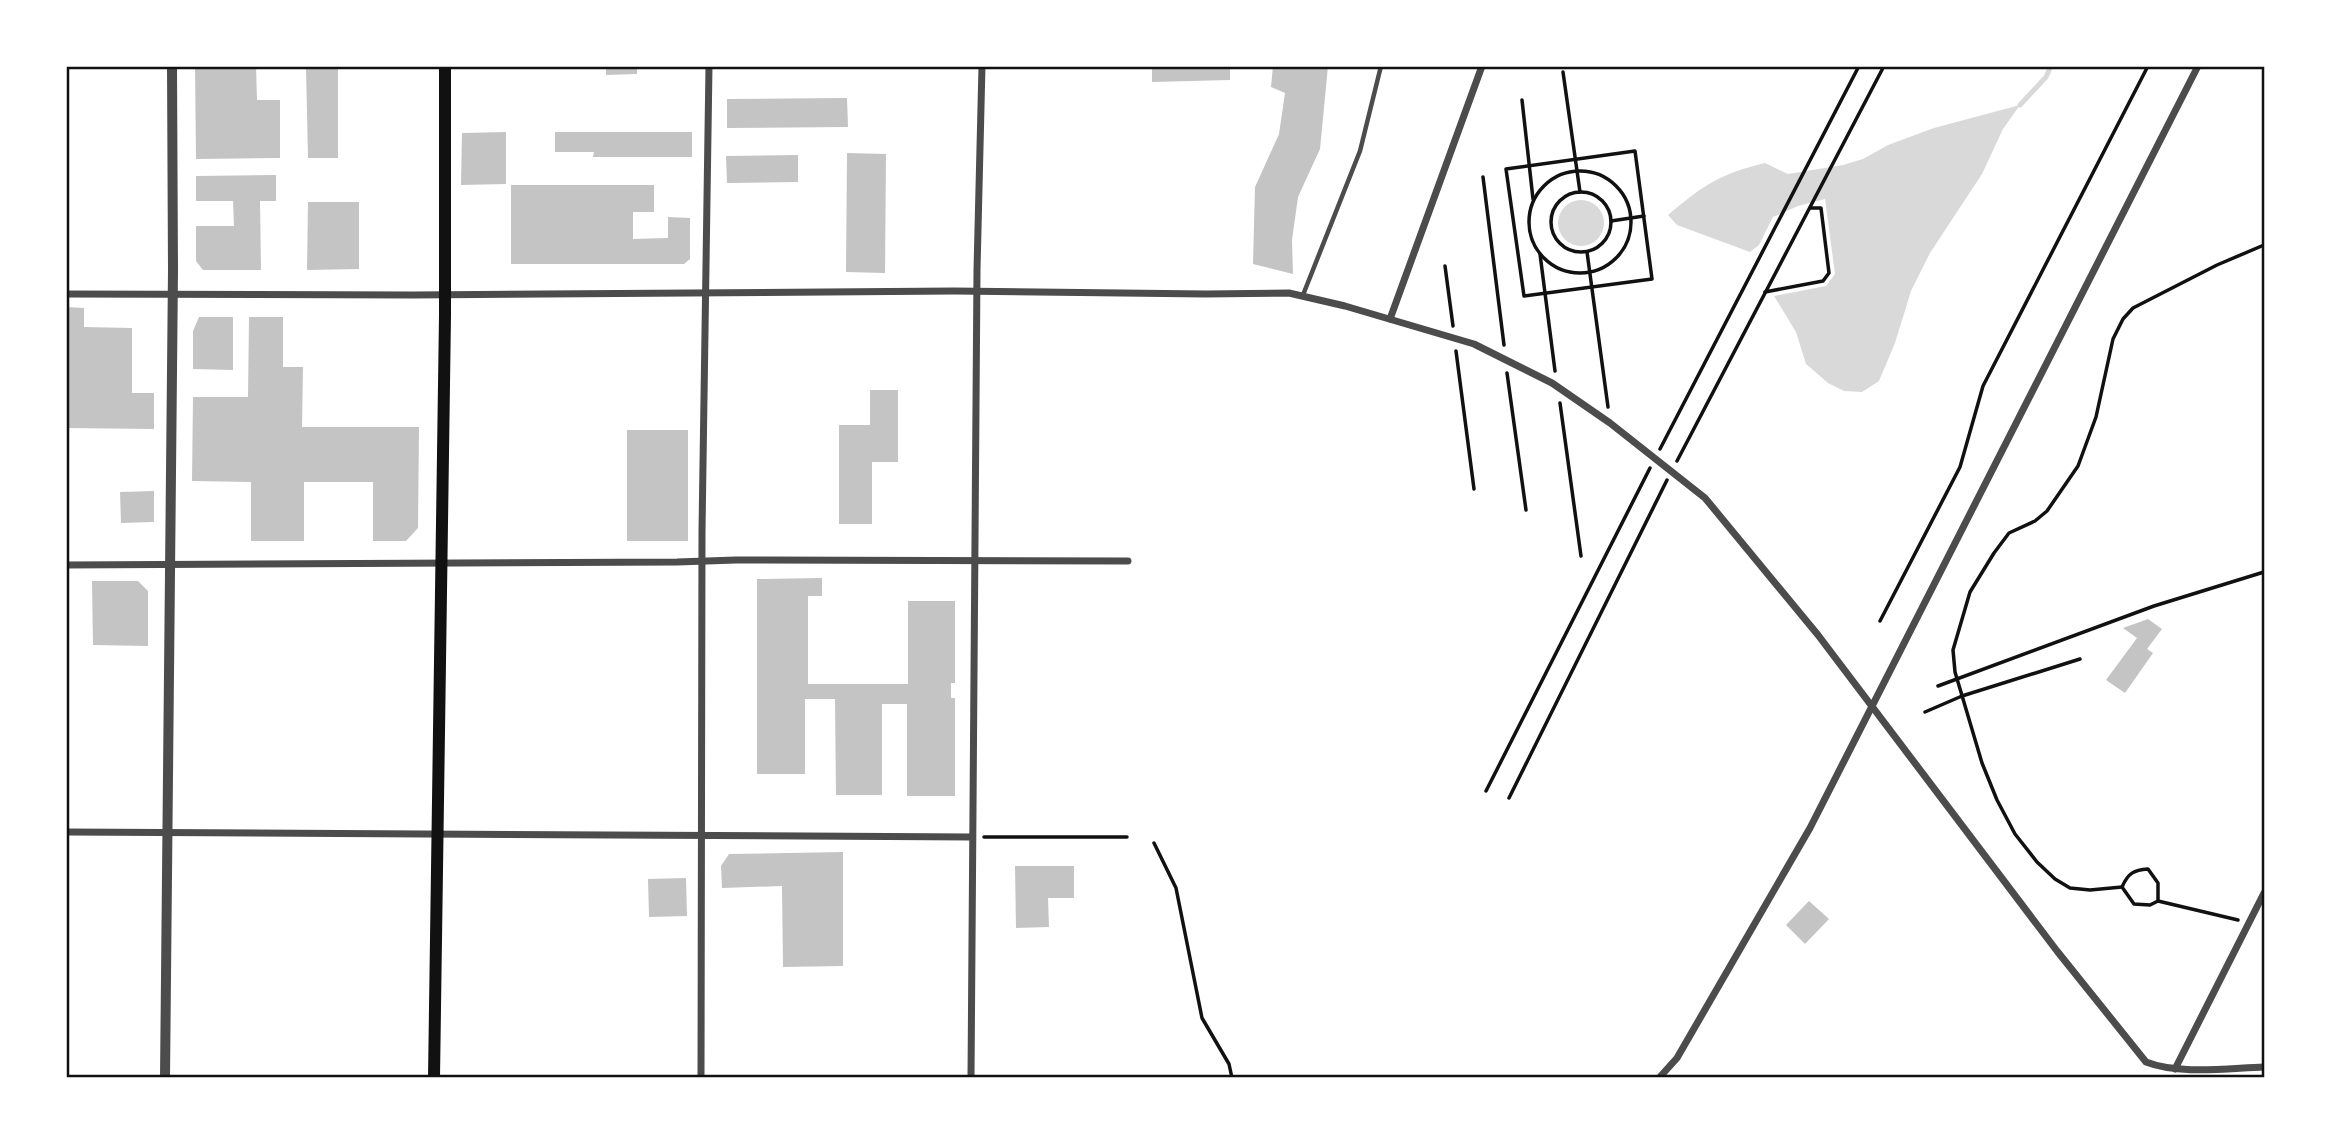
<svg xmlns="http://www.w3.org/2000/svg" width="2331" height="1144" font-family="'Noto Serif',serif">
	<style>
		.water { fill: #d9d9d9 }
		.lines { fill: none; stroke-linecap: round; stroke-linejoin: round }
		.stream { stroke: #d9d9d9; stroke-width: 5 }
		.building { fill: #c4c4c4 }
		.path { stroke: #111; stroke-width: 3.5 }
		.service { stroke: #4c4c4c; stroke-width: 4.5 }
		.minor { stroke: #4c4c4c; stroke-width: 7 }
		.tertiary { stroke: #4c4c4c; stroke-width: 10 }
		.secondary { stroke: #111; stroke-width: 12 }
		.neatline { fill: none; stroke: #111; stroke-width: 2.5 }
	</style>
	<rect width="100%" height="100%" fill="#fff"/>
	<g class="water">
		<path d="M2020,105L2003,129L1982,174L1930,253L1911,291L1895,343L1879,381L1862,392L1844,391L1828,383L1806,364L1796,332L1774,296L1826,286L1835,274L1825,199L1798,206L1773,217L1759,245L1750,252L1677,225L1668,215C1704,185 1719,174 1765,163L1788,174L1843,165L1863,159L1888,145L1934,128Z"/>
		<circle cx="1581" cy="223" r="23"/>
	</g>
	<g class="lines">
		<polyline class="stream" points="2020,105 2046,77 2051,66"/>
	</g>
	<g class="building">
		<polygon points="195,66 256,66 257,100 280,100 280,158 196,159"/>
		<polygon points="306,66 338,66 338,158 308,158"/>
		<polygon points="606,66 637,66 637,74 606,75"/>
		<polygon points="1152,66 1230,66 1230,80 1152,82"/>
		<polygon points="1273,66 1328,66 1320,149 1298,197 1292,240 1293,274 1253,264 1255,187 1279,134 1285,93 1271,87"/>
		<polygon points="847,98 848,127 727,128 727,99"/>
		<polygon points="506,132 506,184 461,185 462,133"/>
		<polygon points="555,132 692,132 692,157 593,157 594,152 555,152"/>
		<polygon points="847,153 886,154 885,273 846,272"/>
		<polygon points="798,155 798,182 727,183 726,156"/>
		<polygon points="276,175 276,201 260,201 261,270 203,270 196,261 196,226 234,226 233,201 196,201 196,176"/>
		<polygon points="511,185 654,185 654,212 633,212 633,239 668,238 668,217 690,218 690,259 684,264 511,264"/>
		<polygon points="308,202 359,202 359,269 307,270"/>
		<polygon points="66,307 84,308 84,327 132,328 132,393 154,393 154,429 66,428"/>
		<polygon points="199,317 233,317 233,370 193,369 193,331"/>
		<polygon points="249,317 283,317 283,367 303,367 302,427 419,427 418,528 406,541 373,541 373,482 304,482 304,541 251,541 251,482 192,481 193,397 248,397"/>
		<polygon points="870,390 898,390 898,462 872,462 872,524 839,524 839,425 870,425"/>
		<rect x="627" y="430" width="61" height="111"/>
		<polygon points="154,491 154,522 121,523 120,492"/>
		<polygon points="822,578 822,596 808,596 808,684 908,684 908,601 955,601 955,683 951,683 951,698 955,698 955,796 907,796 907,704 882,704 882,795 836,795 835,699 805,699 805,774 757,774 757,579"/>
		<polygon points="92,581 138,581 148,591 148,646 93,645"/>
		<polygon points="2148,619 2162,629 2147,649 2153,653 2125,693 2106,680 2137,638 2123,628"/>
		<polygon points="843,852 843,966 783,967 782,886 722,888 721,866 729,854"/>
		<polygon points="1015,866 1074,866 1074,898 1048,898 1049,927 1016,928"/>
		<polygon points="686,878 687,916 649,917 648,879"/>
		<polygon points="1809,901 1829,919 1805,944 1786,925"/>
	</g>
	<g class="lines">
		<g class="path">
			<polyline points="1563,72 1580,192"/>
			<polyline points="1522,100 1533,199"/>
			<polygon points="1635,151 1652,279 1524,296 1506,169"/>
			<circle cx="1580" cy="222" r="51"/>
			<polyline points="1483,177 1504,345"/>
			<circle cx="1581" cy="222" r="30"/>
			<polyline points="1611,221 1644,216"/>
			<polyline points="1587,252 1608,407"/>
			<polyline points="1540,254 1555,371"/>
			<polyline points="1445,266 1453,326"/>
			<polyline points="1765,292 1823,281 1829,273 1821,208 1810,208"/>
			<polyline points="1456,351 1474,489"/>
			<polyline points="1507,373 1526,510"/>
			<polyline points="1560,403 1581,556"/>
			<polyline points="1660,449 1859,66"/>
			<polyline points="1677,461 1884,66"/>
			<polyline points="1880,621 1960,467 1983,386 2148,66"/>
			<polyline points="1938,686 2154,606 2264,572"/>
			<polyline points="1925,712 1962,696 2080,659"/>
			<polyline points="1486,791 1650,468"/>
			<polyline points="1509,798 1667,480"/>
			<polyline points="984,837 1127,837"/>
			<polyline points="1154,843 1176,888 1202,1018 1229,1064 1232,1078"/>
			<path d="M2148,869L2158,883V901L2150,905L2134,904L2122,887C2128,873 2134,870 2148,869Z"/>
			<polyline points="2122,887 2090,890 2070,888 2055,879 2037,862 2015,834 1997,800 1982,763 1955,672 1953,650 1970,592 1994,553 2009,533 2035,521 2047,511 2078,466 2096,417 2113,339 2123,319 2133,308 2217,265 2264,245"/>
			<polyline points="2158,901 2238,920"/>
		</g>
		<polyline class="service" points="1303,295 1360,151 1381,66"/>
		<g class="minor">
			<path d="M66,294L413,295L954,291L1206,294L1289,293L1345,306L1474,344L1552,383L1610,423L1705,498L1818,635L2057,951L2146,1062C2179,1075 2229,1068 2264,1067"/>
			<polyline points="1390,319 1482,66"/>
			<polyline points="66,565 677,562 736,560 1128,561"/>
			<polyline points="66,832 971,837"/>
			<polyline points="2175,1069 2264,893"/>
			<polyline points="701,1078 702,531 709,66"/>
			<polyline points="971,1078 977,270 982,66"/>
			<polyline points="1659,1078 1677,1058 1810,828 2198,66"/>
		</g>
		<polyline class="tertiary" points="165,1078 173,270 172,66"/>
		<polyline class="secondary" points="434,1078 445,315 445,66"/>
	</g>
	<rect width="2331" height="1144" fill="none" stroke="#ffffff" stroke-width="136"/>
	<rect x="68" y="68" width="2195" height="1008" class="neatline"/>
</svg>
